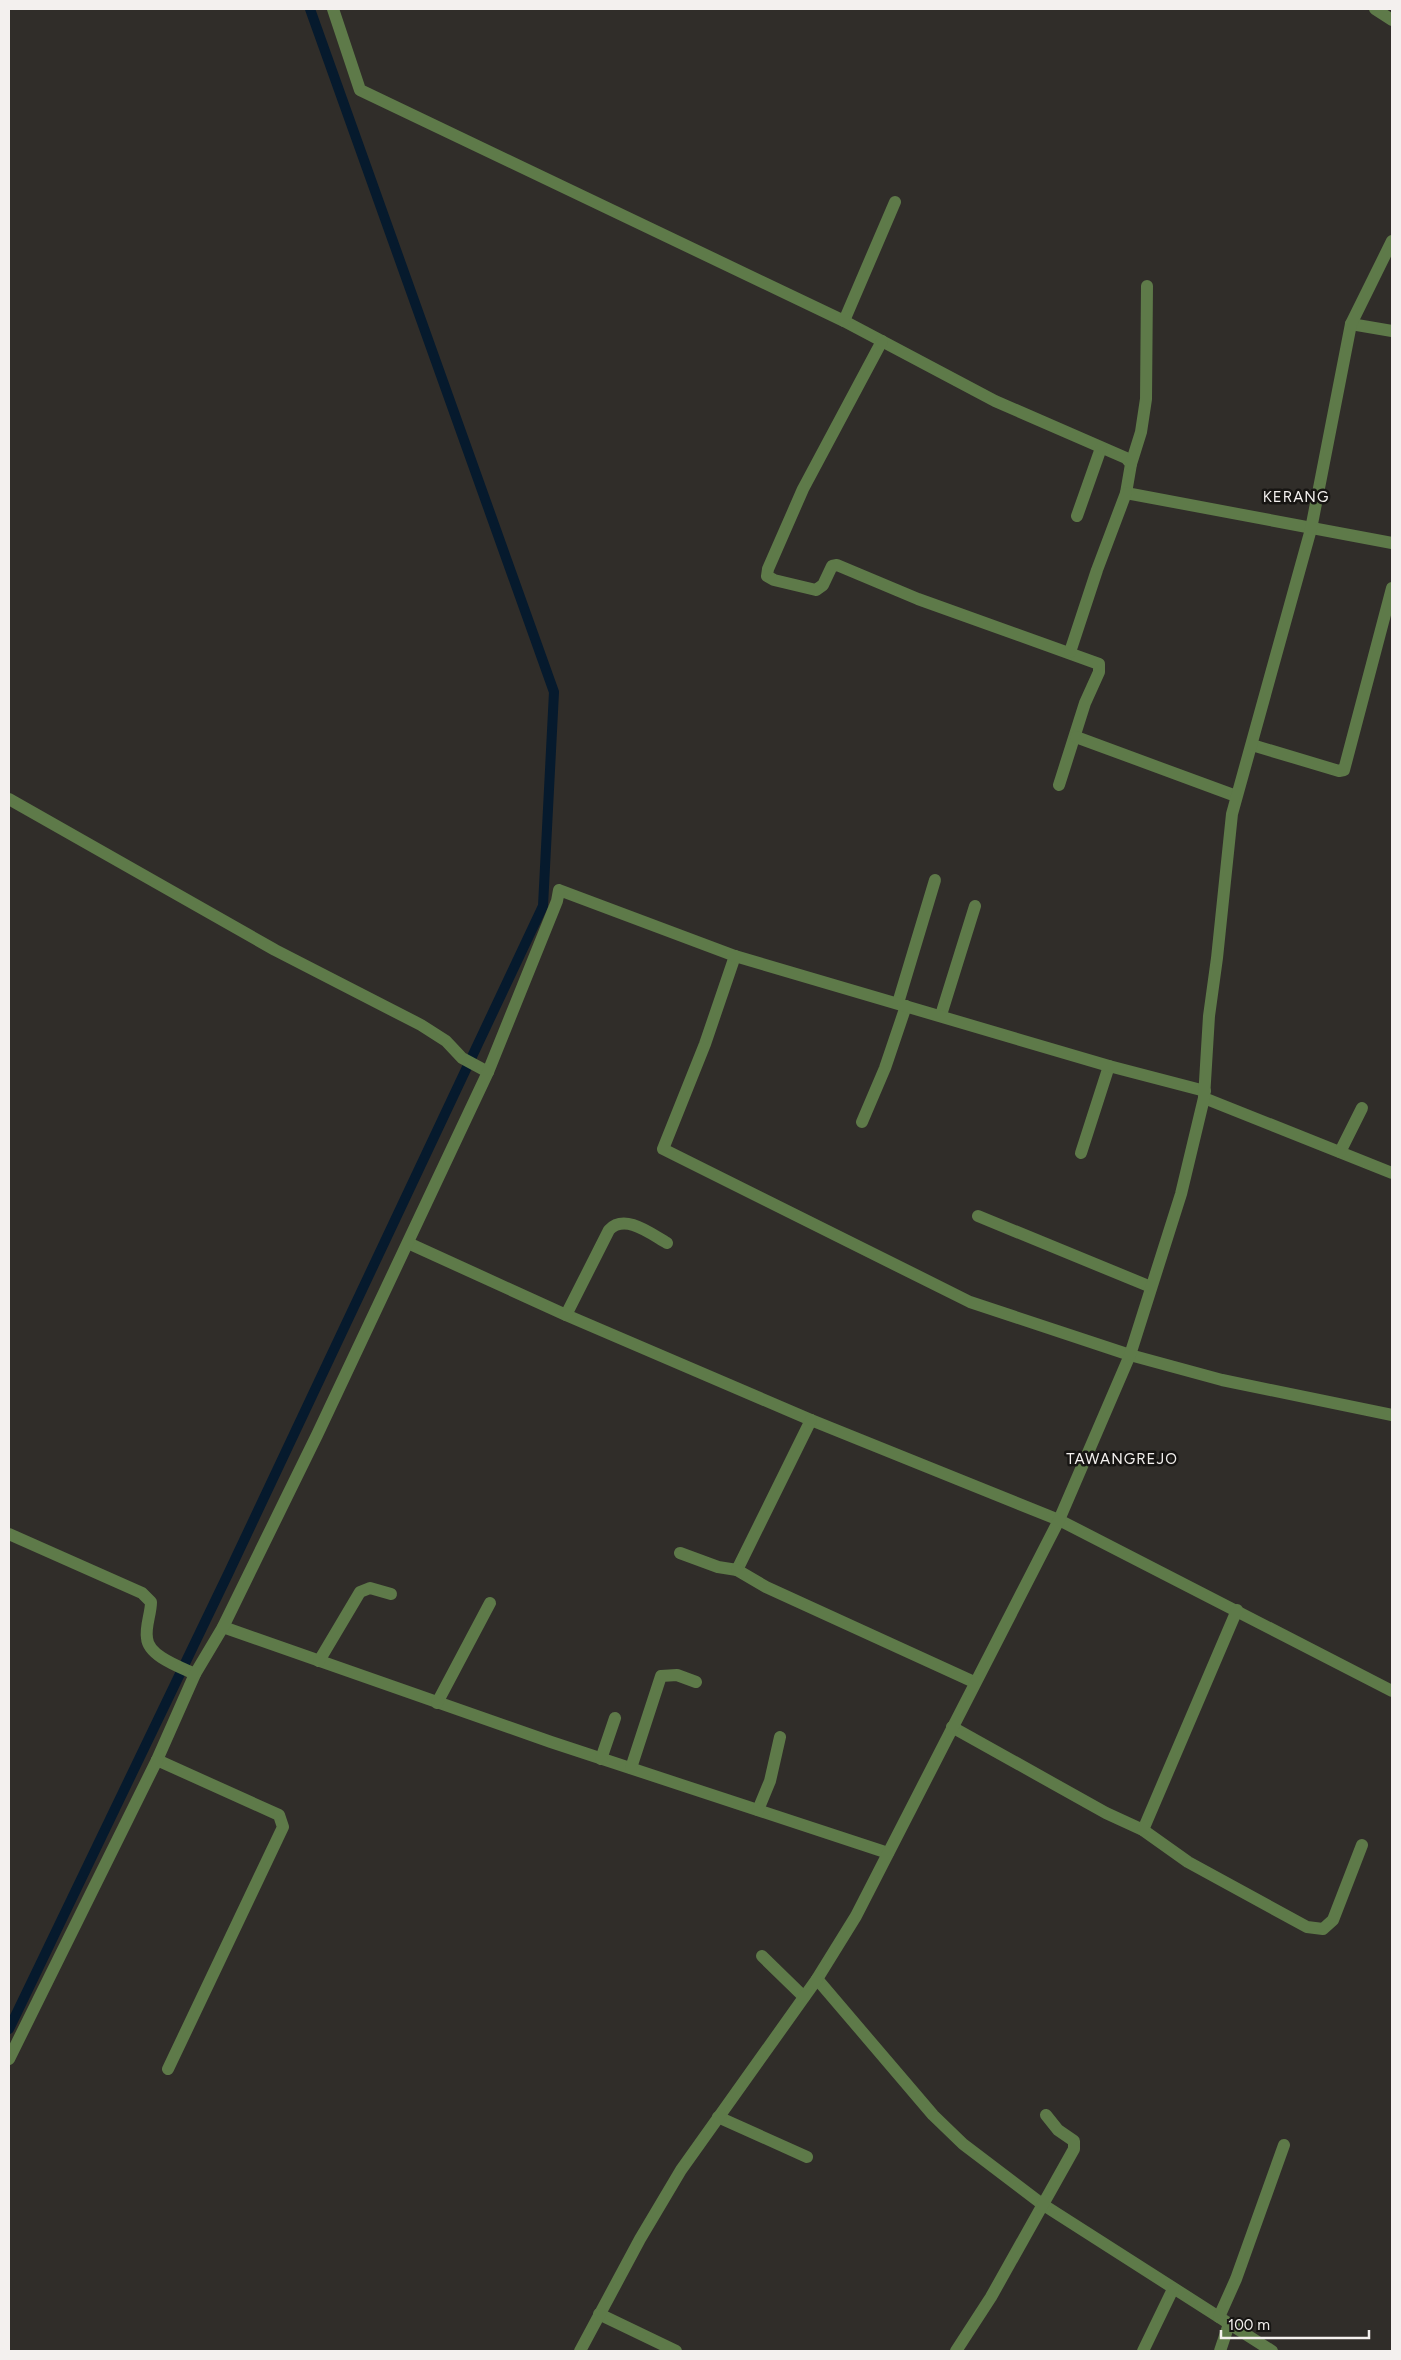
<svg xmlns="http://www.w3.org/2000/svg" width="1401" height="2360" font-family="Figtree,sans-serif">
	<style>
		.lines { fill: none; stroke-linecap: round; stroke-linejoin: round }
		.canal { stroke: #061a2d; stroke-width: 10 }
		.minor { stroke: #5e7a49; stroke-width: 12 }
		.labels { text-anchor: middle; stroke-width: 5; stroke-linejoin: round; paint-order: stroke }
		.quarter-label { font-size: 15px; letter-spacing: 1px; fill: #f3f0ee; stroke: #171513 }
	</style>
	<rect width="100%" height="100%" fill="#302d29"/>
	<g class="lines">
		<polyline class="canal" points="9,2029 229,1572 543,906 554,692 310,9"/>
		<g class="minor">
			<polyline points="333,9 360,90 844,321 995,401 1126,458 1131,464 1126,493 1392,543"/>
			<polyline points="1375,9 1392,20"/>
			<polyline points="844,321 895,202"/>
			<polyline points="1351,324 1392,331"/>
			<polyline points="882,341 803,489 768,569 767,576 774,580 816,590 823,585 832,566 837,565 918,599 1099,664 1099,672 1085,703 1059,785"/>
			<polyline points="1131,464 1141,432 1146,399 1147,286"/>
			<polyline points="1077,516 1101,448"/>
			<polyline points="1070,652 1097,570 1126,493"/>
			<polyline points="1076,737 1236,796"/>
			<polyline points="1252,745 1339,771 1344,770 1392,588"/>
			<polyline points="9,799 275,950 421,1025 446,1041 462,1058 488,1072"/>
			<polyline points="735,956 705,1044 663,1149 970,1302 1130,1355 1222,1380 1392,1415"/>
			<polyline points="898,1003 935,880"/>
			<polyline points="941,1015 975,906"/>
			<polyline points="1204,1098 1392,1173"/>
			<polyline points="862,1122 885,1068 906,1006"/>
			<polyline points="1340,1152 1362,1108"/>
			<polyline points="1081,1153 1109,1066"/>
			<polyline points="978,1216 1151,1287"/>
			<polyline points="408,1243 566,1315 811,1420 1059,1520 1392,1691"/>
			<path d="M566,1315L609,1230C625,1213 651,1234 667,1243"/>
			<path d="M9,1534L142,1593L151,1602C151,1614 145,1626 147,1638C148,1656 180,1667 195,1674"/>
			<polyline points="680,1553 718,1567 737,1570 811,1420"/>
			<polyline points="737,1570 766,1587 974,1682"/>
			<polyline points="223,1627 551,1742 888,1853"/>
			<polyline points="319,1661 360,1592 370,1588 391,1594"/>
			<polyline points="437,1703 490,1603"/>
			<polyline points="952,1727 1106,1813 1143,1830 1188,1862 1307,1927 1323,1929 1333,1920 1362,1845"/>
			<polyline points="601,1759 615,1718"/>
			<polyline points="157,1760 279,1815 283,1827 168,2069"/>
			<polyline points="631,1768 661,1676 677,1675 696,1682"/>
			<polyline points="758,1810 770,1781 780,1737"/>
			<polyline points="1143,1830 1237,1610"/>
			<polyline points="762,1956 804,1997"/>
			<polyline points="817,1979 933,2115 963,2144 1042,2204 1272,2351"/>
			<polyline points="9,2059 157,1760 195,1674 223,1627 317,1435 488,1072 557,901 559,890 735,956 1109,1066 1205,1091"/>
			<polyline points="718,2117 807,2157"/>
			<polyline points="599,2314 676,2351"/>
			<polyline points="1219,2317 1236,2279 1284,2145"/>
			<polyline points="580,2351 640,2239 681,2170 817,1979 856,1916 1059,1520 1130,1355 1181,1194 1204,1098 1209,1016 1217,958 1232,814 1311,529 1351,324 1392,241"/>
			<polyline points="956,2351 991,2297 1074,2149 1074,2141 1058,2130 1046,2115"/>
			<polyline points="1143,2351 1173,2289"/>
			<polyline points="1220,2351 1229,2324"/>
		</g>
	</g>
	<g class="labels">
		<g class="quarter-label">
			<text x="1296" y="502">KERANG</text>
			<text x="1122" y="1464">TAWANGREJO</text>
		</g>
	</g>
	<rect width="1401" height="2360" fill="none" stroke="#f3f0ee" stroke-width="20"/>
	<path d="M1221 2330v8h148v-8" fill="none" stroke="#f3f0ee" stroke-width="2.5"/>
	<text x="1228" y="2330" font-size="15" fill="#f3f0ee" stroke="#171513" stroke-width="4" paint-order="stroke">100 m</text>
</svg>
